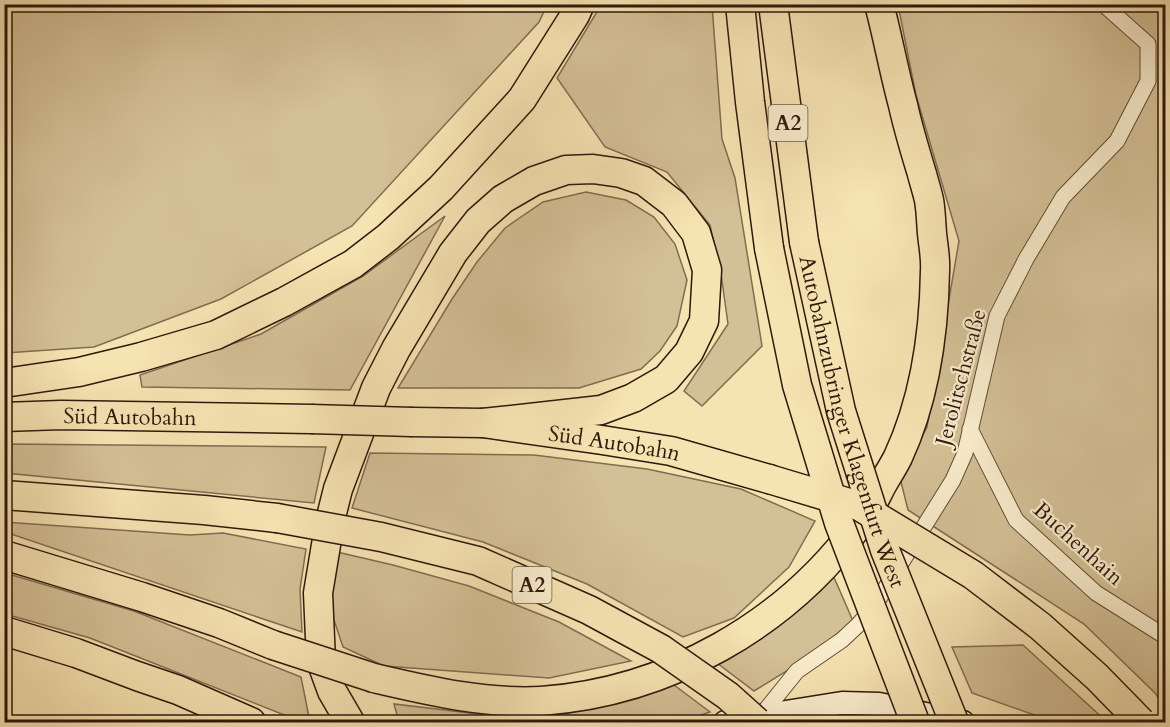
<svg xmlns="http://www.w3.org/2000/svg" width="1170" height="727" font-family="Cardo,serif">
	<style>
		.green { fill: #d4c096; stroke: #816c52; stroke-width: 1.5 }
		.lines { fill: none; stroke-linecap: round; stroke-linejoin: round }
		.street-casing { stroke: #604b36; stroke-width: 17 }
		.secondary-casing { stroke: #2e180d; stroke-width: 25 }
		.highway-casing { stroke: #2e180d; stroke-width: 31 }
		.street { stroke: #f9edcd; stroke-width: 15 }
		.secondary { stroke: #f9edcd; stroke-width: 22 }
		.highway { stroke: #f6e3b2; stroke-width: 28 }
		.highway-bridge-casing { stroke: #2e180d; stroke-width: 31; stroke-linecap: butt }
		.highway-bridge { stroke: #f6e3b2; stroke-width: 28 }
		.labels { text-anchor: middle; stroke-width: 4.5; stroke-linejoin: round; paint-order: stroke }
		.shield { fill: #f9edcd; stroke: #6b5847; stroke-width: 1.5 }
		.shield-label { font-size: 21px; font-weight: bold; fill: #2e180d }
		.street-label { font-size: 22px; fill: #2e180d; stroke: #f9edcd }
	</style>
	<rect width="100%" height="100%" fill="#f6e3b2"/>
	<filter id="stains"><feTurbulence type="fractalNoise" baseFrequency=".00333" numOctaves="4"/><feColorMatrix values="0 0 0 0 .2 0 0 0 0 .09 0 0 0 0 .02 0 0 0 .5 -.17"/></filter>
	<radialGradient id="worn" r=".72"><stop offset=".6" stop-color="#630" stop-opacity="0"/><stop offset="1" stop-color="#630" stop-opacity=".3"/></radialGradient>
	<g class="green">
		<polygon points="5,4 547,4 547,5 539,22 352,226 221,299 94,347 5,353"/>
		<polygon points="601,5 712,5 722,139 735,178 762,346 702,406 684,391 728,324 721,274 710,225 667,172 605,147 557,78"/>
		<polygon points="898,5 1165,5 1165,709 1156,694 1084,624 908,510 900,478 927,427 959,241 916,95"/>
		<polygon points="586,192 626,200 654,217 675,244 687,280 677,326 660,351 641,369 579,388 398,388 452,299 477,262 505,228 543,202"/>
		<polygon points="445,216 350,390 142,387 140,375 261,334 363,276"/>
		<polygon points="5,444 326,447 314,503 5,473"/>
		<polygon points="370,453 534,455 647,469 741,489 815,521 789,567 734,618 683,637 587,584 483,542 352,508"/>
		<polygon points="4,522 190,535 223,533 306,549 300,589 302,632 5,532"/>
		<polygon points="337,552 393,565 469,586 559,622 631,661 549,678 384,666 343,647 329,605"/>
		<polygon points="5,573 134,611 301,677 310,722 302,722 90,638 5,614"/>
		<polygon points="833,575 853,621 803,661 754,691 717,663"/>
		<polygon points="1023,645 1107,722 1054,722 972,693 952,647"/>
		<polygon points="674,685 710,712 681,722 399,722 394,704 521,719 589,708"/>
	</g>
	<g class="lines">
		<defs>
			<g id="street">
				<polyline points="970,429 1016,520 1096,593 1166,637"/>
				<polyline points="760,717 797,671 842,640 858,625 875,605 953,480 965,453 997,316 1026,259 1063,197 1117,141 1148,81 1148,44 1103,4"/>
			</g>
			<polyline id="secondary" points="725,722 842,703 879,704 963,722"/>
			<g id="highway">
				<polyline points="740,4 750,102 769,248"/>
				<polyline points="773,4 804,242"/>
				<polyline points="4,383 79,372 141,357 216,335 284,302 353,264 388,237 441,188 522,99 575,15 580,4"/>
				<path id="s1" d="M4,417L61,415L311,419"/>
				<path id="s2" d="M412,422L483,423L602,440L671,451L769,479"/>
				<polyline points="4,495 204,510 277,518"/>
				<polyline points="4,555 142,597 219,623 273,645"/>
				<polyline points="4,631 76,653 137,676 178,690 251,722"/>
				<path d="M374,678C430,691 484,704 541,701C668,692 786,625 860,523C869,512 875,498 882,485C887,476 893,467 898,457C925,399 934,334 935,271C936,258 933,245 932,233C931,222 931,211 929,200C927,191 924,182 922,174C915,151 908,128 903,105C894,72 888,38 879,4"/>
				<polyline points="350,722 332,691 321,661 318,593 330,521 338,489 376,388 396,349 453,253 478,221 503,199 534,181 566,170 593,169 621,173 644,181 674,204 696,233 707,270 704,321 689,352 666,379 633,398 601,410 483,423"/>
			</g>
		</defs>
		<use href="#street" class="street-casing"/>
		<use href="#secondary" class="secondary-casing"/>
		<use href="#highway" class="highway-casing"/>
		<use href="#street" class="street"/>
		<use href="#secondary" class="secondary"/>
		<use href="#highway" class="highway"/>
		<defs>
			<g id="highway-bridge">
				<path id="s3" d="M804,242L841,411L885,550L954,722"/>
				<polyline points="769,248 797,385 839,523 915,722"/>
				<polyline points="311,419 412,422"/>
				<polyline points="769,479 859,506 973,575 1040,626 1097,677 1141,722"/>
				<polyline points="277,518 381,537 478,561 589,610 661,649 728,696 757,722"/>
				<polyline points="273,645 374,678"/>
			</g>
		</defs>
		<use href="#highway-bridge" class="highway-bridge-casing"/>
		<use href="#highway-bridge" class="highway-bridge"/>
	</g>
	<g class="labels">
		<g class="shield">
			<rect x="768.5" y="105" width="39" height="36" rx="4.5"/>
			<rect x="512.5" y="567" width="39" height="36" rx="4.5"/>
		</g>
		<g class="shield-label">
			<text x="788" y="130">A2</text>
			<text x="532" y="592">A2</text>
		</g>
		<g class="street-label">
			<text transform="translate(960 377) rotate(-75)" y="8">Jerolitschstraße</text>
			<text dy="8" stroke="none"><textPath href="#s1" startOffset="126">Süd Autobahn</textPath></text>
			<text dy="8" stroke="none"><textPath href="#s3" startOffset="186">Autobahnzubringer Klagenfurt West</textPath></text>
			<text dy="8" stroke="none"><textPath href="#s2" startOffset="204">Süd Autobahn</textPath></text>
			<text transform="translate(1079 543) rotate(42)" y="8">Buchenhain</text>
		</g>
	</g>
	<rect width="1170" height="727" fill="none" stroke="#f6e3b2" stroke-width="24"/>
	<rect x="6" y="6" width="1158" height="715" fill="none" stroke="#2e180d" stroke-width="3"/>
	<rect x="12" y="12" width="1146" height="703" fill="none" stroke="#2e180d" stroke-width="1.5"/>
	<rect width="100%" height="100%" filter="url(#stains)"/>
	<rect width="100%" height="100%" fill="url(#worn)"/>
</svg>
